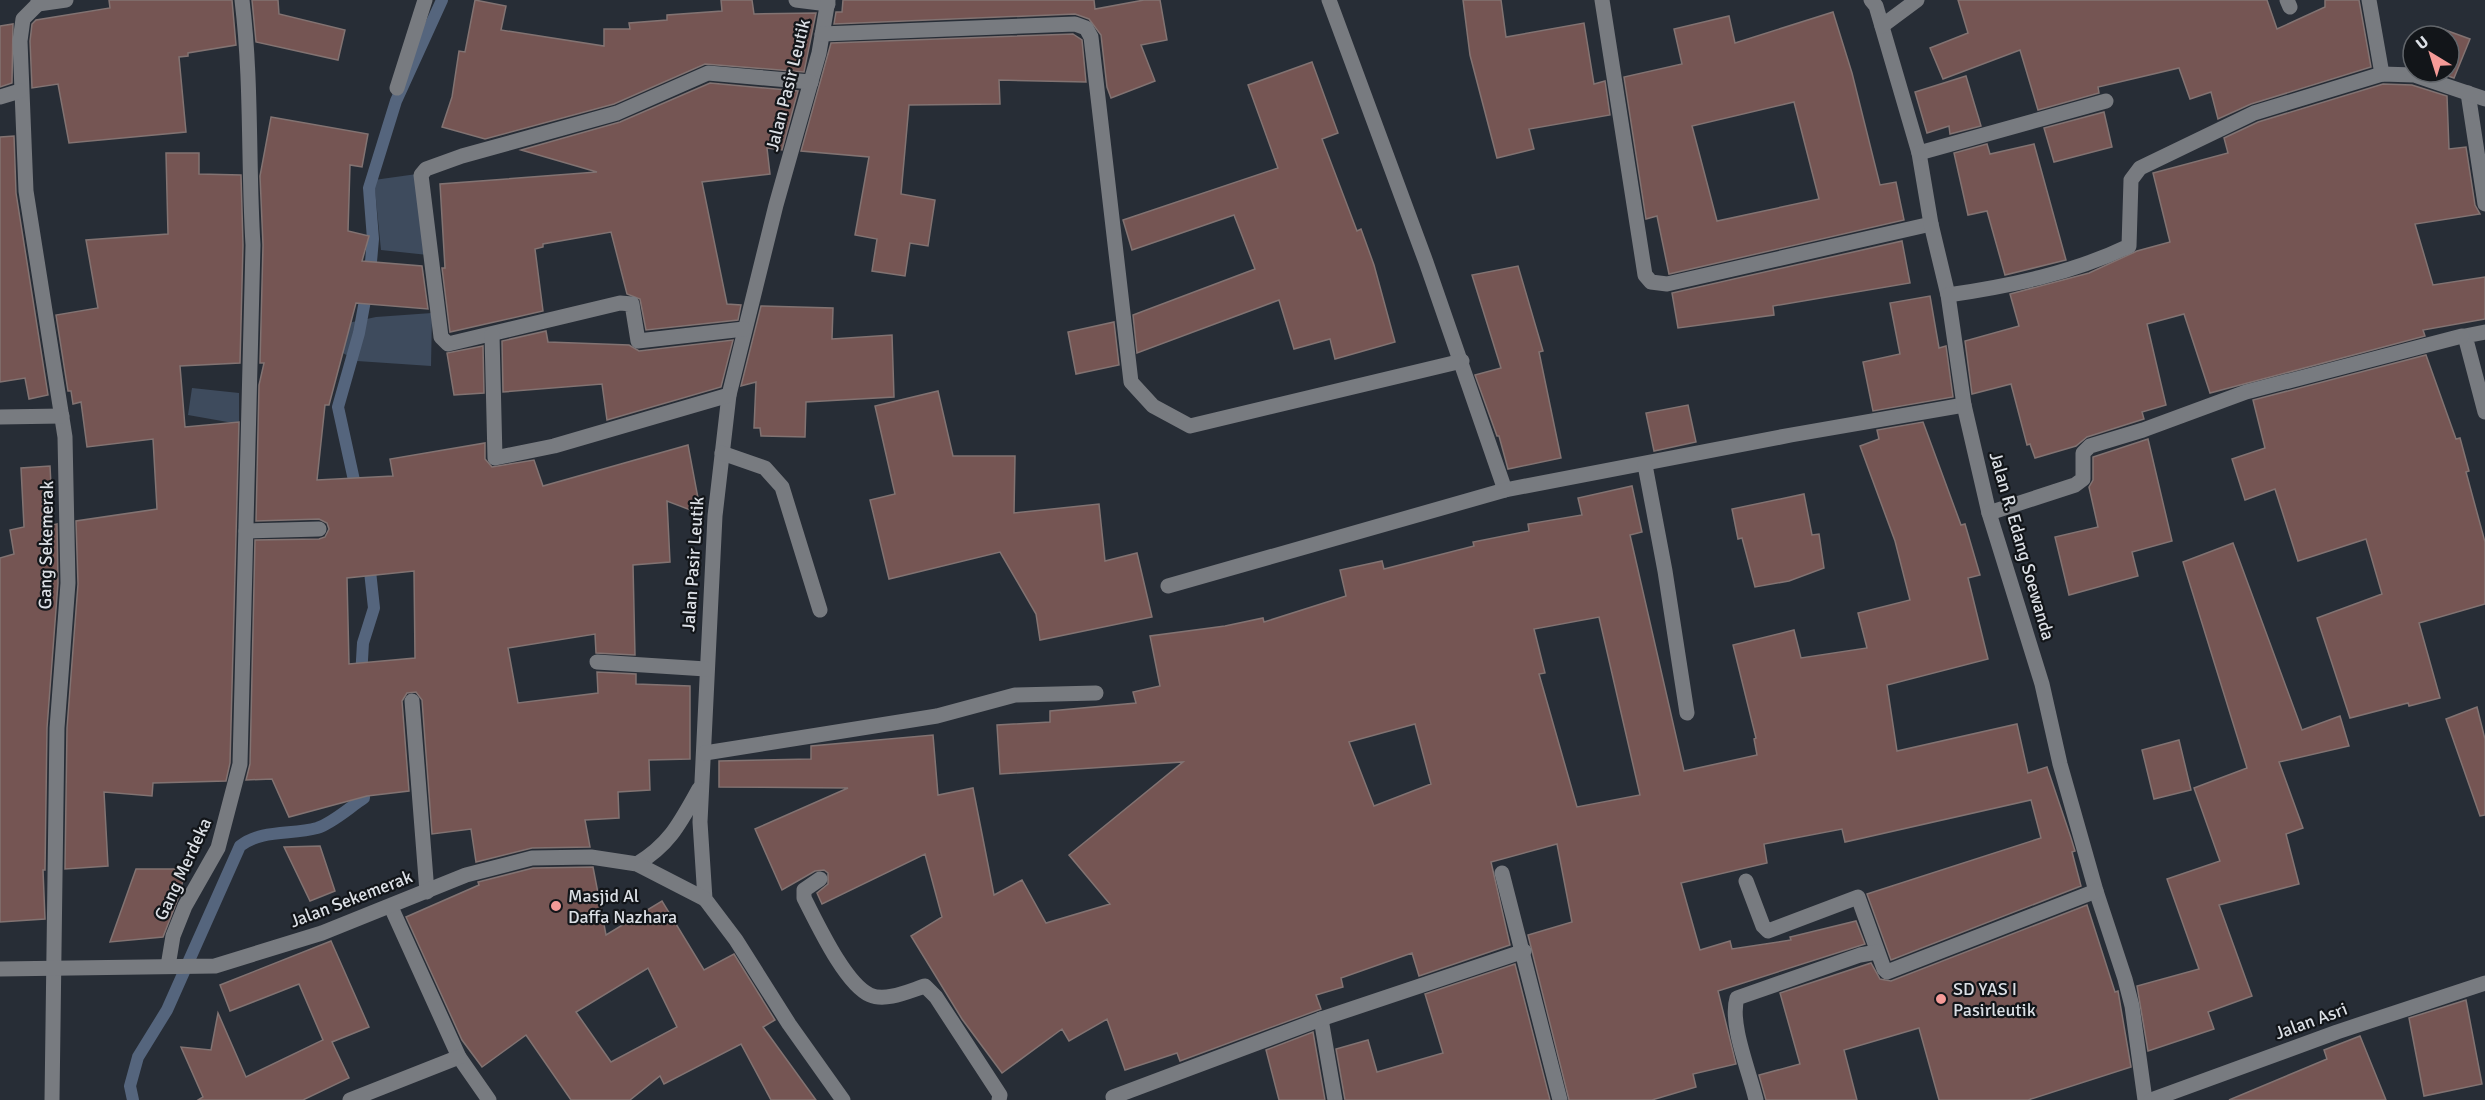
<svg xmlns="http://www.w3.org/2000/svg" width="2485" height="1100" font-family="Signika,sans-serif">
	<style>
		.green { fill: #3e4b5d }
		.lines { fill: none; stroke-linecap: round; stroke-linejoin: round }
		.stream { stroke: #55657d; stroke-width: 12 }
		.building { fill: #755553; stroke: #827372; stroke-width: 1.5; fill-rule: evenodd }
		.minor { stroke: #787b80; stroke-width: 15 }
		.poi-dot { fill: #f59b98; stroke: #121519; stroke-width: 2 }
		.labels { text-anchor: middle; stroke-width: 4.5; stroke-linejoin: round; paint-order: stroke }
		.street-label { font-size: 18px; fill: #dbdfe5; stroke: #121519 }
		.poi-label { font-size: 18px; fill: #dbdfe5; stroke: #121519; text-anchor: start }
	</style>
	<rect width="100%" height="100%" fill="#272d36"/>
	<g class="green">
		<polygon points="417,174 428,255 381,250 374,180"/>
		<polygon points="432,313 431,366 357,361 306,332 376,317"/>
		<polygon points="192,388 239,393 239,424 188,415"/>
	</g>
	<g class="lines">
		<g class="stream">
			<polyline points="357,494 338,407 359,333 370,273 373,239 369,188 396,101 442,0"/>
			<polyline points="361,677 363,643 374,608 369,562"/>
			<path d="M133,1100L130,1086L138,1057L167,1010L240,846C262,829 291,835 317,828C333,823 350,807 364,798L363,781"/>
		</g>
	</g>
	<g class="building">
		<polygon points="109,0 232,0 236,45 188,53 188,56 179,57 186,132 69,143 58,84 32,88 30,41 32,24 36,20 110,8"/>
		<polygon points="252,0 278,0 279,14 345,30 338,60 256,42"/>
		<polygon points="475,0 506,6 501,30 604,46 604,29 630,29 629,23 667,20 667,15 722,11 721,0 752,0 754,14 816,13 804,72 705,64 614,104 485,139 442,127 452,97 459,51 465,52"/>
		<polygon points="843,0 1094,0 1095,9 1144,0 1160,0 1167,40 1141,45 1155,81 1111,98 1107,87 1101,35 1089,19 1075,14 834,24 836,12 842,12"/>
		<polygon points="1463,0 1501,0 1506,37 1584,23 1594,84 1605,81 1610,115 1529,129 1534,149 1497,158 1470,55"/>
		<polygon points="1958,0 2267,0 2277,29 2325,7 2325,0 2359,0 2371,67 2251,104 2218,119 2211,92 2190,99 2179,68 2098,87 2099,93 2038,110 2020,50 1943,79 1930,48 1968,33"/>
		<path d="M1833,12L1852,73L1880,185L1896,182L1904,220L1669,274L1657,216L1646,219L1624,77L1682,64L1674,29L1729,16L1735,43ZM1794,102L1819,199L1717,221L1692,126Z"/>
		<polygon points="13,24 12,83 0,87 0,26"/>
		<polygon points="2437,27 2470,39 2454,78 2436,72 2449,72 2449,36 2433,36"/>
		<polygon points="1073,34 1082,40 1086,82 999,80 1000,104 909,105 901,194 935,200 928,246 910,243 905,276 872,271 877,239 855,235 869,157 801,151 831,43"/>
		<polygon points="1312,62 1338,133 1322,139 1357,231 1361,229 1374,265 1395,342 1335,359 1330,339 1294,349 1279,300 1137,353 1133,315 1255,269 1234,215 1132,250 1123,220 1278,168 1248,85"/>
		<polygon points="1966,76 1981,126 1950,134 1949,126 1927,133 1915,92"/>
		<polygon points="710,83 798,91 782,150 767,148 770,174 702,182 727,304 741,305 738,320 646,330 640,299 627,294 611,232 543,244 543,247 535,249 543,311 450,332 442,268 445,268 440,184 597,172 521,150 620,122"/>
		<polygon points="2383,84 2412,85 2447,96 2449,149 2466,147 2475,205 2480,214 2415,224 2433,285 2485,277 2485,319 2423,330 2425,336 2210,393 2184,314 2147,324 2166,405 2142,412 2144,419 2087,437 2076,446 2035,458 2030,444 2027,445 2011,384 1972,394 1965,341 2019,326 2010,294 2089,273 2137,251 2170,242 2153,173 2228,153 2224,138 2258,122"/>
		<polygon points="2104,112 2112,147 2054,162 2044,128"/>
		<path d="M271,117L368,134L362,167L350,165L348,231L369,236L362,261L422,266L428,309L356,303L329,405H325L317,480L393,476L390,459L485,443V459L492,467L534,460L543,486L688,445L701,514L667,501L670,562L633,565L635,655L596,653L595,634L508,648L518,703L598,693L597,672L636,674V684L690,686V759L649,760L650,790L618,792L619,818L585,820L590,847L532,848L476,862L471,829L432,834L422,700L416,692L407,693L402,701L409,791L367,796L289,817L272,779L246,780L250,764L255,540L319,539L325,537L329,529L327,523L319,519L256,521L259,385L264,363H260L263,245L260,176ZM414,571L415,658L349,664L347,578Z"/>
		<polygon points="14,136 16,193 48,395 29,399 25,378 0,382 0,137"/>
		<polygon points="1987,144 1990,154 2034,144 2066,260 2005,275 1987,211 1968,215 1954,153"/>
		<polygon points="166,153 199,153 199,174 241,175 243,245 240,363 180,366 185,427 239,422 230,763 226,781 153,783 152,796 104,792 108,866 65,869 67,728 78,584 76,521 157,509 153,439 87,447 81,402 73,404 71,391 68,391 56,315 98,308 86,240 168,234"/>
		<polygon points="1902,241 1910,283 1773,306 1774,315 1678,328 1672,293"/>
		<polygon points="1518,266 1543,351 1539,352 1561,458 1508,469 1499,436 1497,436 1475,375 1501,368 1472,275"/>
		<polygon points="1930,296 1939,348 1946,346 1953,397 1873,411 1863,362 1900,354 1890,303"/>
		<polygon points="761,306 833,308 832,339 892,335 894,397 806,402 805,437 761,436 760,428 754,428 756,382 741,386"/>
		<polygon points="1114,322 1119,365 1076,374 1068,332"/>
		<polygon points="546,331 548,342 629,345 639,351 733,340 721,387 607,420 602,384 503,392 502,341"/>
		<polygon points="483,346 484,393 454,395 447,353"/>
		<polygon points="2426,355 2456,439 2460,438 2469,471 2466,472 2485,542 2485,604 2419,623 2440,698 2409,706 2408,703 2350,718 2317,618 2382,594 2366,539 2298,561 2275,489 2245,500 2232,459 2265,448 2253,400"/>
		<polygon points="938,391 953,456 1015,456 1014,513 1099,504 1105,561 1137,553 1152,617 1040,640 1036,614 1000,552 889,579 870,500 895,494 875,406"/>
		<polygon points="1688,405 1696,442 1654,451 1646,413"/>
		<path d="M1923,422L1961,525L1965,524L1980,575L1968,578L1988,659L1887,685L1897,751L2017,724L2028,773L2047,767L2071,838L2075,851L2072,852L2081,886L1891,960L1867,894L2041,838L2031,800L1845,842L1842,829L1764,844L1767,863L1681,883L1700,950L1730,941L1732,949L1791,940L1790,937L1856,921L1865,944L1718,991L1736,1064L1693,1074L1696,1087L1652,1100H1569L1528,935L1572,922L1557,844L1491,862L1510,945L1419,976L1412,953L1341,978L1343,987L1316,995L1321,1009L1180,1061L1177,1053L1125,1070L1107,1019L1069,1041L1062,1029L1002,1073L962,1019L911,936L942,917L925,854L822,904L817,893L828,884V873L824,870L815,871L782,890L755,829L848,788L719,787V761L811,759V746L933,735L938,795L973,788L994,895L1022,880L1046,923L1110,904L1069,855L1183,762L1000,774L997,725L1050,722V711L1136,703L1133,692L1160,686L1150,636L1225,626L1263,618L1264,622L1346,596L1340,570L1382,561L1384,569L1474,546L1473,542L1529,531L1528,524L1582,515L1578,498L1632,486L1642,532L1630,535L1684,771L1757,755L1754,739L1756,738L1733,645L1794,630L1801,658L1867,648L1858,613L1910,600L1895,541L1860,446L1879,439L1877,430ZM1599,617L1640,795L1577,807L1539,674L1545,673L1534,629ZM1415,724L1431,784L1374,806L1349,742Z"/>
		<polygon points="2148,439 2172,541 2132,552 2138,576 2069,595 2055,537 2098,527 2089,487 2093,480 2093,457"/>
		<polygon points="50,466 53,525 57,524 58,583 47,728 45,870 43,870 45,919 0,922 0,558 14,554 10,530 24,527 21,468"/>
		<polygon points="1804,494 1812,535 1819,534 1824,568 1789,581 1755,587 1742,538 1738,539 1732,509"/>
		<polygon points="2233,543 2302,730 2340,716 2349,746 2279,762 2303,828 2286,834 2299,884 2219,905 2252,996 2208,1012 2214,1029 2148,1051 2137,986 2199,969 2167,879 2220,861 2194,788 2247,768 2183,562"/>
		<polygon points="2477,707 2485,739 2485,815 2480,816 2446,719"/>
		<polygon points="2179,740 2191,790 2154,799 2142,750"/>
		<polygon points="320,846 335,891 310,901 284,847"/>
		<path d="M593,867L606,935L662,901L704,970L734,954L775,1020L763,1027L816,1100H771L741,1044L664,1084L660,1076L630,1100H571L526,1035L482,1067L462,1040L406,917L479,885L478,882L533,868ZM648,968L677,1027L611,1062L576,1012Z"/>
		<polygon points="136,869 186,869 179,896 163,937 110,942"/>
		<polygon points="2087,905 2115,992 2118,991 2131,1067 2028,1100 1939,1100 1919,1028 1844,1050 1857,1100 1766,1100 1759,1075 1800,1064 1780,993 1871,963 1880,979 1891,981"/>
		<polygon points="331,941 369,1027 332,1042 349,1078 303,1100 198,1100 203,1097 181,1047 211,1050 218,1013 246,1077 323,1040 299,984 230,1011 220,985"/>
		<polygon points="1515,964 1550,1100 1345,1100 1336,1049 1368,1040 1377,1072 1443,1053 1425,994"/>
		<polygon points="2466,1000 2482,1084 2424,1096 2409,1018"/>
		<polygon points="1313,1032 1325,1100 1279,1100 1266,1050"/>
		<polygon points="2360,1036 2386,1100 2229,1100 2327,1059 2324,1050"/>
	</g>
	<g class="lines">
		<g class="minor">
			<polyline points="38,0 38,4 23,19 20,41 26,191 65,437 68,583 57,728 52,1100"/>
			<polyline points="796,0 828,4"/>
			<polyline points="828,0 819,53 776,205 729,395 715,516 700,822 705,899 736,940 789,1024 843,1100"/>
			<polyline points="1329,0 1426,262 1505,490 1791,435 1964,405"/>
			<polyline points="1602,0 1645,275 1651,282 1667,284 1931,224"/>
			<polyline points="1871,0 1876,6 1919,153 1931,224 1948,295 1964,405 1989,513 2042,684 2060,764 2096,891 2125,979 2132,1006 2145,1100"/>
			<polyline points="2287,0 2290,7"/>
			<polyline points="2369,0 2382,74"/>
			<polyline points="38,4 66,0"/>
			<polyline points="1882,26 1917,0"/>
			<polyline points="822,34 1075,24 1086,28 1091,37 1131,382 1153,406 1190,426 1462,361"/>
			<polyline points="397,88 425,0"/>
			<polyline points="2468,93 2485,204"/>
			<polyline points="0,97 20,91"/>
			<polyline points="1919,153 2106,101"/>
			<path d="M1948,295C2010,286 2073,273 2129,246L2131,180L2140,168L2254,113L2382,74L2414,75L2485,99"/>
			<polyline points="744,329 638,341 632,304 620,303 448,344 441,337 421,175 426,169 462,156 617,113 708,73 811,82"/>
			<polyline points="2485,332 2465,336 2485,412"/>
			<polyline points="492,335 495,458 554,446 729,395"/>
			<polyline points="0,417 62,416"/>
			<polyline points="722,453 765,468 782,487 820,610"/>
			<polyline points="1645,465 1665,571 1687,713"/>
			<polyline points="1989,513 2075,485 2083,479 2083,453 2090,446 2143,430 2246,392 2462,336"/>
			<polyline points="246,531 319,529"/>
			<polyline points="1168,586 1505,490"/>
			<polyline points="597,662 706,669"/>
			<polyline points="412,701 427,892"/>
			<polyline points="705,753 937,716 1015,695 1096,693"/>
			<path d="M637,864C670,844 680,823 699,789"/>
			<polyline points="1502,873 1560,1100"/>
			<path d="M820,879L804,890V898C817,923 845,984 870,995C886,1002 909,991 925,986L936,997L1000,1095L999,1100"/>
			<polyline points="1746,881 1763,926 1768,931 1858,897 1884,969 1887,972 2096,891"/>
			<polyline points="391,907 459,1057 489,1100"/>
			<path d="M168,966L173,936L185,906L218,848L240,764L253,245C248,163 252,82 242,0"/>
			<polyline points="0,969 215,966 322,933 466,875 532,858 591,857 637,864 705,899"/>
			<polyline points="1321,1019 1335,1100"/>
			<polyline points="350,1100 459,1057"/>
			<polyline points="1114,1100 1113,1097 1321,1019 1524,951"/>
			<path d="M1756,1100C1750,1073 1729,1024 1737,998L1860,955L1877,952"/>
			<polyline points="2151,1100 2337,1032 2485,983"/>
		</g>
	</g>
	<g class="poi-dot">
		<circle cx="556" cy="906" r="6"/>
		<circle cx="1941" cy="999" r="6"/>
	</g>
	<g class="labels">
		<g class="street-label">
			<text transform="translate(788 85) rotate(-76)" y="6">Jalan Pasir Leutik</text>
			<text transform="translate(46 545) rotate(-89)" y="6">Gang Sekemerak</text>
			<text transform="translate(2022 546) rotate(74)" y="6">Jalan R. Edang Soewanda</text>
			<text transform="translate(693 564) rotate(-86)" y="6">Jalan Pasir Leutik</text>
			<text transform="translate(183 869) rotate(-65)" y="6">Gang Merdeka</text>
			<text transform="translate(351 899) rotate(-21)" y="6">Jalan Sekemerak</text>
			<text transform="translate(2311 1021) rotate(-20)" y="6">Jalan Asri</text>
		</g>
		<g class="poi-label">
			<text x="568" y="902">Masjid Al<tspan x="568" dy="21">Daffa Nazhara</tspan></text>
			<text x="1953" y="995">SD YAS I<tspan x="1953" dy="21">Pasirleutik</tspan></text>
		</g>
	</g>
	<g transform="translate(2431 54) rotate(322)"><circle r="28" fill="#121519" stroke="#62666b" stroke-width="1.5"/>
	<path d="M0-4.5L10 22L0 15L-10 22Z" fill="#f59b98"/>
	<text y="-9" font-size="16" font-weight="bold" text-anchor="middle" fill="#dbdfe5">U</text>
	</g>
</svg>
